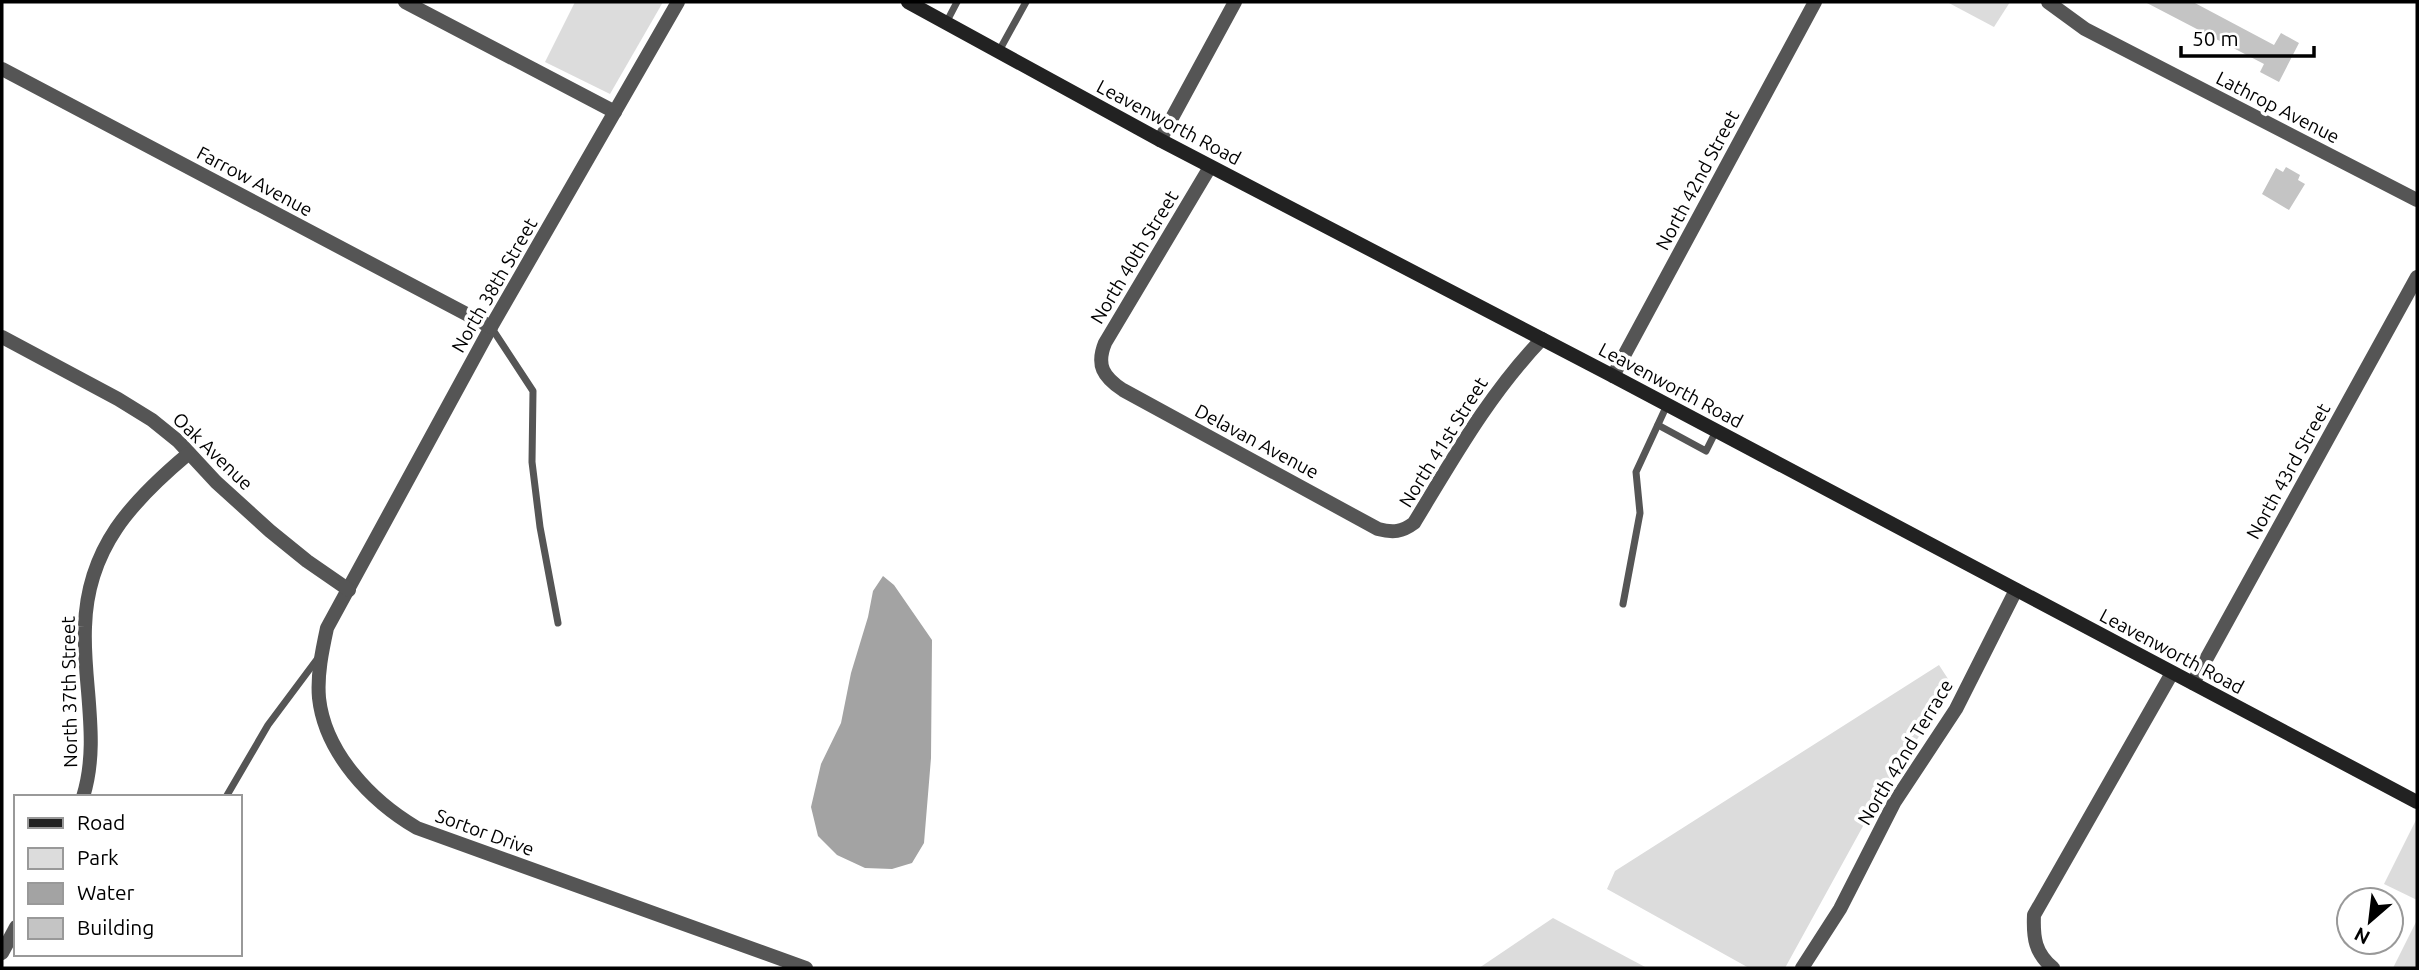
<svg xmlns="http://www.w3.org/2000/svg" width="2419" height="970" font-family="Ubuntu,sans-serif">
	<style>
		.green { fill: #dcdcdc }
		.water { fill: #a3a3a3 }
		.building { fill: #c4c4c4 }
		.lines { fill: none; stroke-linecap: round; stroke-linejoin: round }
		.lane { stroke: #555; stroke-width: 7 }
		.street { stroke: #555; stroke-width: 14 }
		.secondary { stroke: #222; stroke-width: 14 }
		.labels { text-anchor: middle; stroke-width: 7; stroke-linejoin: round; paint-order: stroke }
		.street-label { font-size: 19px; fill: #000; stroke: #fff }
	</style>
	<rect width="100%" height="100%" fill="#fff"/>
	<g class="green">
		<polygon points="575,2 663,2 610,94 545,62"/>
		<polygon points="1947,2 2010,2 1994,27"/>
		<polygon points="1939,665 1952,685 1873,808 1785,968 1749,968 1607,889 1615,871"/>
		<polygon points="2417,818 2417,900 2384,884"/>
		<polygon points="1553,918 1647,968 1479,968"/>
		<polygon points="2417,920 2417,968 2393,968"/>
	</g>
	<polygon class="water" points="883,576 894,585 932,640 931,758 924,843 912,863 892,869 865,868 837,855 818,836 811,807 821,764 841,723 851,673 868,617 873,591"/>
	<g class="building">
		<polygon points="2145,2 2193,2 2274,45 2281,33 2299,43 2279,82 2260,72 2264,64"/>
		<polygon points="2286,167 2300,175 2298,180 2305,184 2289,210 2262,194 2276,168 2283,172"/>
	</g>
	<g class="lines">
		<g class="lane">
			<polyline points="946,23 957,2"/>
			<polyline points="999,51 1026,2"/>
			<polyline points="491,327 533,391 532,462 540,527 558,623"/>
			<polyline points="1658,425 1706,451 1716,431"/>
			<polyline points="1623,604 1640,513 1636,472 1667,405"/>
			<polyline points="226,797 268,725 318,658"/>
		</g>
		<g class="street">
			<polyline points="405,2 615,112"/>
			<path d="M678,2L491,327L327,628C322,651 317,675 319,698C325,753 371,801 417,828L806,968"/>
			<polyline points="2048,2 2085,29 2417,200"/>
			<polyline points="2,69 491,327"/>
			<polyline points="1160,140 1235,2"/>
			<path d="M1210,167L1105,343C1096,365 1103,377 1123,390L1378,529C1393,533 1402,532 1414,523C1453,459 1489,394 1542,339"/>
			<polyline points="2,337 118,399 152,420 178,441 216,482 270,531 307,561 349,590"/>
			<polyline points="1613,376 1815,2"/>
			<polyline points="2193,683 2417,277"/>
			<path d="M83,797C94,762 91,727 88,691C86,669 84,648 85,627C87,548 132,501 188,454"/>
			<polyline points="2,953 16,927"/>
			<polyline points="1802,968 1840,909 1894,803 1956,709 2016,590"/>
			<path d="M2053,968C2035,953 2033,938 2034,915L2172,673"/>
		</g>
		<polyline class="secondary" points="908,2 1160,140 1613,376 2417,802"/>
	</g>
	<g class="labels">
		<g class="street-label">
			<text transform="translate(2278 107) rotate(27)" y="7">Lathrop Avenue</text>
			<text transform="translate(1169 122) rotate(28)" y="7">Leavenworth Road</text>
			<text transform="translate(1697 180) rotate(-62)" y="7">North 42nd Street</text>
			<text transform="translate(255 181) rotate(28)" y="7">Farrow Avenue</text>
			<text transform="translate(1134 257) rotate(-59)" y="7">North 40th Street</text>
			<text transform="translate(494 285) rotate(-60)" y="7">North 38th Street</text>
			<text transform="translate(1671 385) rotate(28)" y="7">Leavenworth Road</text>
			<text transform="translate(1257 441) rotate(28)" y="7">Delavan Avenue</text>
			<text transform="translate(1443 442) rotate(-58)" y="7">North 41st Street</text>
			<text transform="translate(213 451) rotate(44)" y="7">Oak Avenue</text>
			<text transform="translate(2288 471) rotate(-61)" y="7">North 43rd Street</text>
			<text transform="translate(2172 651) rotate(28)" y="7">Leavenworth Road</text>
			<text transform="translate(69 692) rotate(-91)" y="7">North 37th Street</text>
			<text transform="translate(1905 752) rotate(-59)" y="7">North 42nd Terrace</text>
			<text transform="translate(485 832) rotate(20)" y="7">Sortor Drive</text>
		</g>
	</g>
	<rect width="2419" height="970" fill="none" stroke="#000000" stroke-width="7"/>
	<rect x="14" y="795" width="228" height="161" fill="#ffffff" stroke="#999999" stroke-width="2"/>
	<rect x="28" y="818" width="35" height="10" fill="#222222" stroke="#999999" stroke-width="2"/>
	<text x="77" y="830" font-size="21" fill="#000000">Road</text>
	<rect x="28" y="848" width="35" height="21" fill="#dcdcdc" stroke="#999999" stroke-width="2"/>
	<text x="77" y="865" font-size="21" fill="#000000">Park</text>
	<rect x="28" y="883" width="35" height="21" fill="#a3a3a3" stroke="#999999" stroke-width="2"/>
	<text x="77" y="900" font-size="21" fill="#000000">Water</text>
	<rect x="28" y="918" width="35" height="21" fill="#c4c4c4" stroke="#999999" stroke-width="2"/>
	<text x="77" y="935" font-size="21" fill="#000000">Building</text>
	<g transform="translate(2370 921) rotate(208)"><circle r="33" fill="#ffffff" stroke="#999999" stroke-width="2"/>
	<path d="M0-5L12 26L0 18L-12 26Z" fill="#000000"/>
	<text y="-10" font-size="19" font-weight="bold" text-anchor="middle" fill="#000000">N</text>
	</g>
	<path d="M2181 46v10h133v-10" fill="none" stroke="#000000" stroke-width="3.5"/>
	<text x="2192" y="46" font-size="21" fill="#000000" stroke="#ffffff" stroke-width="5" paint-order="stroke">50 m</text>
</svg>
